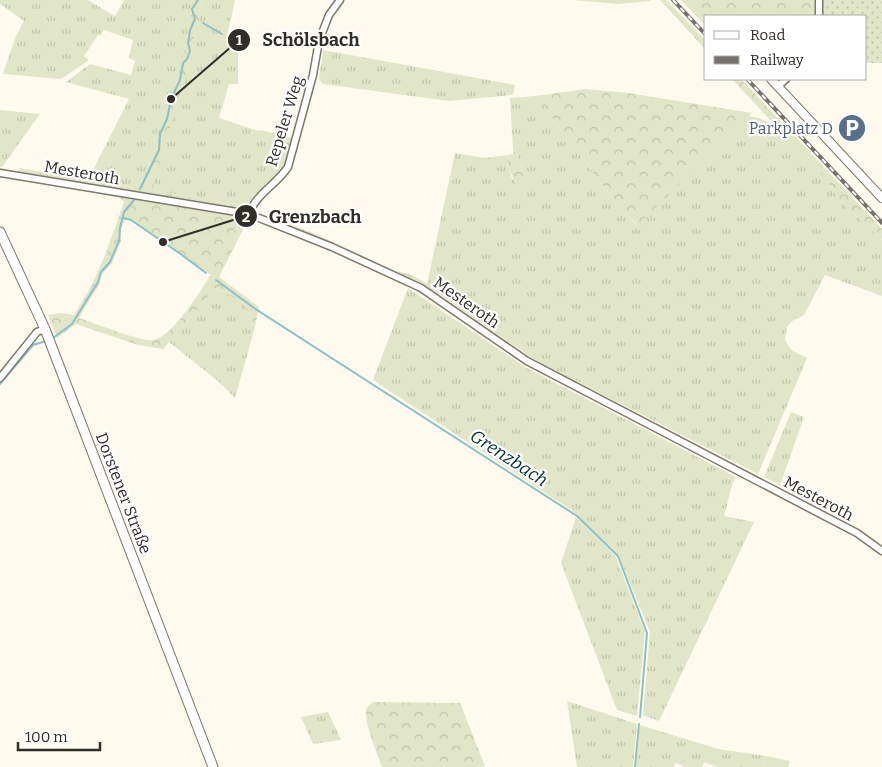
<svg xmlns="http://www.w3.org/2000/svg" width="882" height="767" font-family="Bitter,serif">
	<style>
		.grass { fill: url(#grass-tufts) }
		.forest { fill: url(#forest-crowns); fill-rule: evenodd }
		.park { fill: url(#park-dots) }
		.pitch { fill: #e0e6c7 }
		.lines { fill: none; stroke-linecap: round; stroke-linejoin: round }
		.stream { stroke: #8cc0c7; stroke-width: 2 }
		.minor-casing { stroke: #7e786b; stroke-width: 9 }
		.tertiary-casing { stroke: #7e786b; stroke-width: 10 }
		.secondary-casing { stroke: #7e786b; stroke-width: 11 }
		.minor { stroke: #fff; stroke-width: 6 }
		.tertiary { stroke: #fff; stroke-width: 8 }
		.secondary { stroke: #fff; stroke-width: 9 }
		.rail-casing { stroke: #76726b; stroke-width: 4 }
		.rail { stroke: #fff; stroke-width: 2; stroke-dasharray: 5.5; stroke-linecap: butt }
		.labels { text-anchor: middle; stroke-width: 4.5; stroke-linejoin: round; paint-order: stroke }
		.street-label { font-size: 16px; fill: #312e29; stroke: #fff }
		.service-label { font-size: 16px; fill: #4e5e75; stroke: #fff; text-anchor: end }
		.water-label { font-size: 18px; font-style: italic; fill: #003136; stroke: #fff }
		.leader { fill: none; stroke: #312e29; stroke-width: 2 }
		.callout-dot { fill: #312e29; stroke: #fff; stroke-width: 2 }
		.mark-label { font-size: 15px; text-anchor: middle; font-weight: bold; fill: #fff }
		.callout-label { font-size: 18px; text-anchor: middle; font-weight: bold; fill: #312e29; stroke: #fff; stroke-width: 4.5; stroke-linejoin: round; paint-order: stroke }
	</style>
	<defs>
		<pattern id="grass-tufts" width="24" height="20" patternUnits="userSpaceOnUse" patternTransform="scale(1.25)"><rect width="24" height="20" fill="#e0e6c7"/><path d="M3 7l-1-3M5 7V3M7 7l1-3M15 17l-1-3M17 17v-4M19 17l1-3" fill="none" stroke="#c1c6ab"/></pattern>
		<pattern id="forest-crowns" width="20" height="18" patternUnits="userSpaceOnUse" patternTransform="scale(1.25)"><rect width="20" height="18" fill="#e0e6c7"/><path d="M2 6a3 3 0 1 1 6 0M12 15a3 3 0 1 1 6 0" fill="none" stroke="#c1c6ab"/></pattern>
		<pattern id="park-dots" width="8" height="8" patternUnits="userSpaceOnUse" patternTransform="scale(1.25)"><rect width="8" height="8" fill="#e0e6c7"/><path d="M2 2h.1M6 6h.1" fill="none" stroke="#c1c6ab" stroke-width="1.8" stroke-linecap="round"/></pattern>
	</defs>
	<rect width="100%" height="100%" fill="#fff9ee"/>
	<g class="grass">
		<path d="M0,0H88L115,16L124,0H194C190,19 188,38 183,57C173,100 157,143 141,184L133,188L88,180L129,99L66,82L90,64L131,75L135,61L129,58L133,40L104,30L101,35H98L84,56L89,60L61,79L3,74L16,36L24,21L0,4Z"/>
		<polygon points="202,0 235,0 227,36 238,42 238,84 229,84 219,118 258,131 261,130 292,138 285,166 279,175 246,205 241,207 151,190 188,68"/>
		<polygon points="323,50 515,85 513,95 449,101 323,84 319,79"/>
		<polygon points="536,96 622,211 637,225 748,116 759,118 774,125 818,169 841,202 882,240 882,296 825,275 804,315 792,321 787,327 785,339 788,346 793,351 807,358 758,474 533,359 450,298 427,284 455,153 485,158 507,155 509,169 512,179 526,181 517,154 513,151 510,98"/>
		<polygon points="0,110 40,114 2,167 0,167"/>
		<polygon points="216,288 244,303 255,327 235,398 219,382 169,342"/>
		<polygon points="408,288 525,367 736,477 732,485 724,516 754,522 659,721 643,715 650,632 618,554 570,509 373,380"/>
		<polygon points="791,412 804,417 780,485 764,477"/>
		<polygon points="576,517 615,555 645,632 637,716 617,710 561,563"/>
		<polygon points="567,701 637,724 633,767 577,767"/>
		<polygon points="328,712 341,740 313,744 301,717"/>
		<polygon points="640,725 718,749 766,756 762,767 718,767 704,762 702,767 686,767 675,763 674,767 636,767"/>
	</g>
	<g class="forest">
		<path d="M194,0H202L188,68L152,190L241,207L246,205L247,222L219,277L259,307L255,327L244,303L216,288L163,349L138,345L76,324L57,338L48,315L60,313L74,315L91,287L106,253L124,202L120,198L36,181L17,172L20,168L133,188L141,184C157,143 173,100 183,57C188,38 190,19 194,0ZM126,218L131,219L211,275C200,291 172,338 153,340C141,342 94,323 79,318L100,283L102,274L112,263L121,241V229Z"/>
		<polygon points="573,0 650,0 651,1 618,4"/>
		<polygon points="660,0 666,0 706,41 706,50"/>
		<polygon points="681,0 815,0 816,16 706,16 706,26"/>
		<polygon points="732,79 741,79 882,229 882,240 841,202 818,169 795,147"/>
		<polygon points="585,89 628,93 752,113 638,225 622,211 536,96"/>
		<polygon points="513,151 517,154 526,181 523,187 517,187 509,169 507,155 513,154"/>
		<polygon points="265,215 313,233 393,270 412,275 450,298 533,359 581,383 574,382 533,359 439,294 415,280 391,276 330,251 277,225 262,223"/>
		<path d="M374,702L460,703L485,766L481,767H382C377,753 365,725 366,711C367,706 370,704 374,702Z"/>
	</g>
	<polygon class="park" points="823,0 882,0 882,63 866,63 866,16 822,16"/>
	<polygon class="pitch" points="766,756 790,761 788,767 762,767"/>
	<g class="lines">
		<g class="stream">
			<polyline points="203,23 222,34"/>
			<polyline points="140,189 159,150 160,134 167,119 171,99 180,80 183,63 187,59 190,51 188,43 190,30 195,19 192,9 198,0"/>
			<polyline points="123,218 131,220 182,255 206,273"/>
			<polyline points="216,280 254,308 577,516 618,556 647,633 640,717"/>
			<polyline points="53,338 72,324 98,282 101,272 110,262 119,241 120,228 124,212 134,200"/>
			<polyline points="0,384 33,345 46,341"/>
			<polyline points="635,767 639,724"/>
		</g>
		<defs>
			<g id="minor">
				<polyline points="819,0 819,16"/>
				<polyline points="778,86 786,79"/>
				<polyline points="0,173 249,214 332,247 421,288 527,361 857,533 882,551"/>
				<path d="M249,214C255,195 277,184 288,167L313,75L319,41L329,15L340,0"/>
				<polyline points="0,378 37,332 45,329"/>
			</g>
			<polyline id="tertiary" points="771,79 882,198"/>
			<polyline id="secondary" points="0,232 45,329 213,767"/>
		</defs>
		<use href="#minor" class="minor-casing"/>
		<use href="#tertiary" class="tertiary-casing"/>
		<use href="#secondary" class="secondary-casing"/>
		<use href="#minor" class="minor"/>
		<use href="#tertiary" class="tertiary"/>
		<use href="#secondary" class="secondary"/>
		<defs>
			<g id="rail">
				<polyline points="673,0 706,35"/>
				<polyline points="747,79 882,223"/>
			</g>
		</defs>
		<use href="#rail" class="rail-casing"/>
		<use href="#rail" class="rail"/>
	</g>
	<defs>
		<symbol id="parking-disc" viewBox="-11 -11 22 22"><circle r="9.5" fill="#5c6f8a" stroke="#fff"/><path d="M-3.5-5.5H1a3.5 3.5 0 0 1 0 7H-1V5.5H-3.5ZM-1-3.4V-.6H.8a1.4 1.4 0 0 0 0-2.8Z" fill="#fff"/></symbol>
	</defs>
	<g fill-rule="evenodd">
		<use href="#parking-disc" x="836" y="112" width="32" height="32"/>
	</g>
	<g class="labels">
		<g class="street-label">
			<text transform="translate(284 121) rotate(-73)" y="6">Repeler Weg</text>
			<text transform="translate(82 172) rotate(10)" y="6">Mesteroth</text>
			<text transform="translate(467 302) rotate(35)" y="6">Mesteroth</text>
			<text transform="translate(124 493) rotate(69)" y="6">Dorstener Straße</text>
			<text transform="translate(819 498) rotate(28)" y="6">Mesteroth</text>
		</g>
		<g class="service-label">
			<text x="833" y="134">Parkplatz D</text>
		</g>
		<g class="water-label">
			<text transform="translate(509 458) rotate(33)" y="6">Grenzbach</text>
		</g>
	</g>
	<path class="leader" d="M171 99L239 40M163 242L246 216"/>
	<g class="callout-dot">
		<circle cx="171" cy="99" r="5"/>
		<circle cx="163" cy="242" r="5"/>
		<circle cx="239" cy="40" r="12"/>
		<circle cx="246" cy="216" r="12"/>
	</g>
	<g class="mark-label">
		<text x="239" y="45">1</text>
		<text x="246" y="222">2</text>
	</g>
	<g class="callout-label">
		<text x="311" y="46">Schölsbach</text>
		<text x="315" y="223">Grenzbach</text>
	</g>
	<rect x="704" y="15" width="162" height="65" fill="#ffffff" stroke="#adaba9"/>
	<rect x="714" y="31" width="25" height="8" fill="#ffffff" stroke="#adaba9"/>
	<text x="750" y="40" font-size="15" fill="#312e29">Road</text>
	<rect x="714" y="56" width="25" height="8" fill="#76726b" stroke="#adaba9"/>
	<text x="750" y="65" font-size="15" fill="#312e29">Railway</text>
	<path d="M18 742v8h82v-8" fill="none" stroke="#312e29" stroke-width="2.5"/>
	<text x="25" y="742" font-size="15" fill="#312e29" stroke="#ffffff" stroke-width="4" paint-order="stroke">100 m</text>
</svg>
